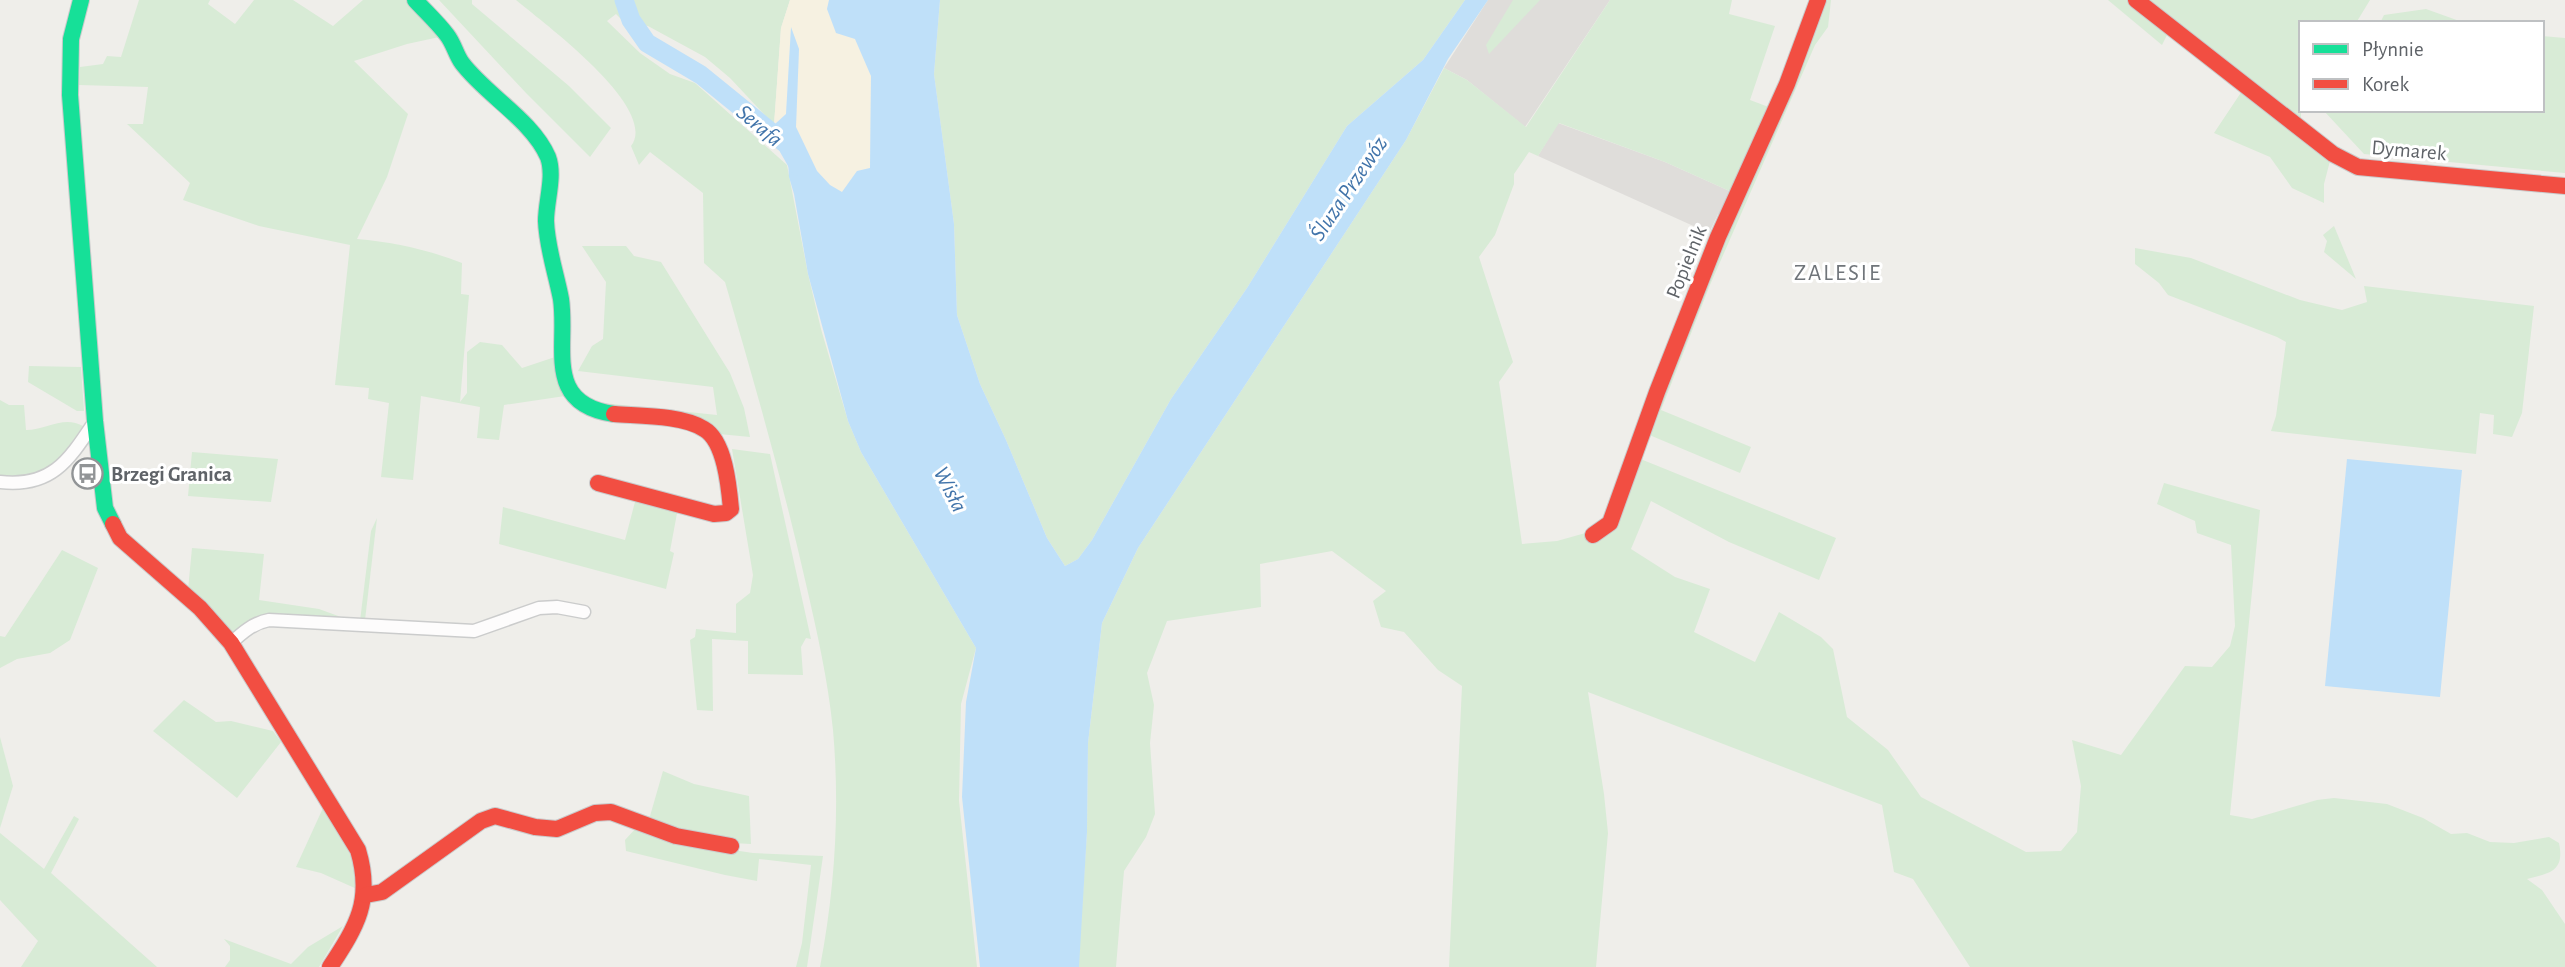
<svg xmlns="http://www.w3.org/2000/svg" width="2565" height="967" font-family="'Alegreya Sans',sans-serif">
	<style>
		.industrial { fill: #dfddda }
		.green { fill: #d8ebd6 }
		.sand { fill: #f6f1e1 }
		.water { fill: #bfe0f9 }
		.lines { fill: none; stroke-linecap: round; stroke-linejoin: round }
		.river { stroke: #bfe0f9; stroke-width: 19 }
		.street-casing { stroke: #cbcccc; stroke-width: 15 }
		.fast-casing { stroke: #cacacb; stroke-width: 18 }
		.jam-casing { stroke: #cacacb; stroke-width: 18 }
		.street { stroke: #fdfcfc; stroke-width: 12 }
		.fast { stroke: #16e098; stroke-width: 16 }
		.jam { stroke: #f24e42; stroke-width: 16 }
		.labels { text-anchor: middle; stroke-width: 6; stroke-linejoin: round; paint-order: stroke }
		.street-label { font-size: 21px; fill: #5f6368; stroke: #fff }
		.poi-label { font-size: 21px; font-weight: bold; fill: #5f6368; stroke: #fff; text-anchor: start }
		.water-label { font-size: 23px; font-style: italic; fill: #4174aa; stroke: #fff }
		.neighbourhood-label { font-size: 23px; letter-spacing: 2px; fill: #70757a; stroke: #fff }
	</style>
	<rect width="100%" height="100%" fill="#efeeea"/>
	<g class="industrial">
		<polygon points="1488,0 1610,0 1525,127 1467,80 1444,68"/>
		<polygon points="1558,123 1665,162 1734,193 1723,215 1718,214 1709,233 1538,156"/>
	</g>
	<g class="green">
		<path d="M139,0H210L208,4L235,24L254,0H293L333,26L363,0H409L444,36L407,44L354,61L408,114L387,177L357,239C393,242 429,250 462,263L461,294L469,295L460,402L467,393V352L480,342L502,345L522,368L558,356L565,396L504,405L499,440L477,438L480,407L421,396L413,480L381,477L389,403L368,399L369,388L335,385L350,245L259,226L183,200L190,183L127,124H143L148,87L79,85L80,67L103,64L107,56L121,57Z"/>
		<polygon points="439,0 472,0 472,4 569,86 611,128 590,157 526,93"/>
		<path d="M516,0H617L622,7L628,4L629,0H790L781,28L774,125L730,78L705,57L648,26L637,24L629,27L616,14L607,21L640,53L670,74L695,83L787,165L808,274L821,329L848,421L861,452L976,648L961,704L959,801L977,967H820C835,889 840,809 833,730C828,680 817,632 806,584C783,482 754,382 725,282L704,263L703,193L650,152L639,165L631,146C660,108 542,22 516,0Z"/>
		<polygon points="940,0 1465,0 1423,60 1347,126 1247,288 1171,399 1092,540 1078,559 1065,566 1047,538 1006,440 980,384 957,315 954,224 934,74"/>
		<polygon points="1513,0 1540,0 1489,54 1486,45"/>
		<path d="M1610,0H1732L1729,14L1775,26L1750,100L1774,109L1734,193L1665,162L1559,123L1538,156L1529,152L1514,174V184L1495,235L1479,257L1513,362L1499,382L1522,544L1557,541L1589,532L1593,541L1615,530L1616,517L1638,458L1836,538L1819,580L1729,542L1651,501L1631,549L1675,577L1710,589L1694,632L1755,662L1779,612L1821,637L1833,649L1847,717L1888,750L1921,797L2026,852L2061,851L2077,832L2081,786L2072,740L2121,755L2185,666L2212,667L2230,646L2235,626L2231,545L2197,533L2195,521L2157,504L2164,483L2260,510L2230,815L2252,819L2317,800L2334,798L2387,804L2423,818L2451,834L2467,833L2490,842L2514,843L2549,837L2559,843C2565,872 2549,873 2527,879L2542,890L2565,924V967H1970L1913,879L1894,872L1882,805L1588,692L1604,794L1608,833L1596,967H1449L1462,686L1438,670L1404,632L1381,627L1373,601L1386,591L1332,551L1260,564L1261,607L1167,621L1147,673L1154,705L1150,743L1155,814L1146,837L1124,871L1116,967H1078L1087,832L1088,743L1102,623L1138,548L1406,140L1444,68L1467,80L1526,127Z"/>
		<polygon points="1820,0 1831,0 1828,27 1815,45 1710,285 1661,410 1751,447 1740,473 1647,434"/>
		<polygon points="2108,0 2128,0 2169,31 2162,45"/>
		<polygon points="2147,0 2370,0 2356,23 2301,23 2301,119"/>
		<polygon points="2426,9 2465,23 2380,23 2384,15"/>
		<polygon points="2542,36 2565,38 2565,173 2364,154 2324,111 2542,110"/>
		<polygon points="2242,91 2330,161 2324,184 2324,203 2292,188 2270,157 2214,133"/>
		<polygon points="2334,226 2356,279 2324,252 2327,241 2323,235"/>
		<polygon points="582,246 626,246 634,256 661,262 730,373 744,408 750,437 719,434 603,403 717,415 713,387 578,371 592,346 603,339 606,282"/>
		<polygon points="2135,248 2191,258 2300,300 2342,310 2367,302 2364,286 2534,306 2522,413 2512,437 2493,434 2494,415 2480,413 2476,454 2271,431 2276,416 2286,342 2277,337 2168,295 2159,283 2135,264"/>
		<polygon points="29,366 81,367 84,411 77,411 28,382"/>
		<path d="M0,400L9,405H24L26,430C46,430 64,415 83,426C59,461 47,482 0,476Z"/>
		<polygon points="732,449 770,454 811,639 806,638 801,647 803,675 748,674 748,641 712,639 713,711 697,710 690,640 695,637 696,629 736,633 736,604 750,593 753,575"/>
		<polygon points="192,452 278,459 271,502 188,496"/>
		<polygon points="636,498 678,508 670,551 674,553 666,589 499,544 503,507 625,540"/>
		<polygon points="377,518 365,620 360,621 371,531"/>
		<polygon points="192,548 264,554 259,600 319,609 352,621 260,616 232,632 188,590"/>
		<polygon points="62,550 98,568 70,640 50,653 17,659 0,668 0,636 5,637"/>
		<polygon points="184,700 216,722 231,721 273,731 281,742 237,798 153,731"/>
		<polygon points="0,737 13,786 0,828"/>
		<polygon points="663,771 694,784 749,796 751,844 714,842 648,823"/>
		<path d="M323,808C338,833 359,859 357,889L321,873L296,867Z"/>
		<polygon points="74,816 79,819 51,873 157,967 21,967 38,941 0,900 0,833 44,869"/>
		<polygon points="636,828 699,845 753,853 823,856 807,967 796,967 802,943 811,865 759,859 757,881 725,875 626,851 625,840"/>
		<polygon points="343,926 319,967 225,967 230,960 230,946 224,939 291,964 308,947"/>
	</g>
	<polygon class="sand" points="790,0 829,0 827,9 855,39 871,76 870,168 857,171 842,192 830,185 817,171 796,127 799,49 791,29 786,114 774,125 781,28"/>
	<g class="water">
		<polygon points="829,0 940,0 934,74 954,224 957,315 980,384 1006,440 1047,538 1065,566 1078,559 1092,540 1171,399 1247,288 1347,126 1423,60 1465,0 1488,0 1448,59 1406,140 1138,548 1102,623 1088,743 1087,832 1079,967 980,967 962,797 966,702 976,648 861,452 848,421 808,274 794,194 789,177 787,145 774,125 786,114 791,27 799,49 796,127 817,171 830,185 842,192 857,171 870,168 871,76 855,39 836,33 827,9"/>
		<polygon points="2347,459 2462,470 2440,697 2325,686"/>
	</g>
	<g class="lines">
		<polyline class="river" points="624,0 631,20 647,43 701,75 787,145 799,166"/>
		<defs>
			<g id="street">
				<path d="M0,482C52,488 69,460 95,421"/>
				<path d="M231,643C242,633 253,623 269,620L474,631L539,608L557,607L584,612"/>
			</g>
			<g id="fast">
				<polyline points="81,0 71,39 70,95 95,421 105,508 113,524"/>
				<path d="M415,0C426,12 438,23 447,35C454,44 456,55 462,63C486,95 532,120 548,157C555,176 546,201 546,221C547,248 556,273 561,299C568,347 543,404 614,414"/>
			</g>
			<g id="jam">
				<polyline points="2136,0 2333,154 2358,167 2565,186"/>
				<path d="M598,483L714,514L726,513L731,509C729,487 725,441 704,429C683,415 639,416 614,414"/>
				<path d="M113,524L120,538L200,608L231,643L358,850C373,900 357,926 330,967"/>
				<polyline points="1593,535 1610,523 1657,392 1718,237 1787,84 1818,0"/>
				<polyline points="366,895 382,892 481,821 495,816 535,827 557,829 595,813 611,812 676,836 731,846"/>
			</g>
		</defs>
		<use href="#street" class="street-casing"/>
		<use href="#fast" class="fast-casing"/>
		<use href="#jam" class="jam-casing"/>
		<use href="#street" class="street"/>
		<use href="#fast" class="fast"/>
		<use href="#jam" class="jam"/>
	</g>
	<defs>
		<symbol id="bus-ring" viewBox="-11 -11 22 22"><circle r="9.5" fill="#fff" stroke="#919496" stroke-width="1.5"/><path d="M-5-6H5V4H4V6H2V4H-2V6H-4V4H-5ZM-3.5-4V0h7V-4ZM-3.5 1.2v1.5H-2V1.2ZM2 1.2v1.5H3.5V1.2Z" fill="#919496"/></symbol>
	</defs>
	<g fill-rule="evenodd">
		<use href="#bus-ring" x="70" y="456" width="35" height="35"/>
	</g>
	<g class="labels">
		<g class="street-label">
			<text transform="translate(2409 150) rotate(5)" y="7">Dymarek</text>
			<text transform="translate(1686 262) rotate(-68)" y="7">Popielnik</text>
		</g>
		<g class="poi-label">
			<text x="111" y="481">Brzegi Granica</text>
		</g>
		<g class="water-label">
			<text transform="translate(760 125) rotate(40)" y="8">Serafa</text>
			<text transform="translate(1348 188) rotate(-56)" y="8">Śluza Przewóz</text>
			<text transform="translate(951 489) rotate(63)" y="8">Wisła</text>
		</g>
		<g class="neighbourhood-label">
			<text x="1838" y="280">ZALESIE</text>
		</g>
	</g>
	<rect x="2299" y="21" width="245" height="91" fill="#ffffff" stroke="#bfc1c3" stroke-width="2"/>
	<rect x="2313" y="44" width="35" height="10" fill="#16e098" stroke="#bfc1c3" stroke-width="2"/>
	<text x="2362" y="56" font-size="21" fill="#5f6368">Płynnie</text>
	<rect x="2313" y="79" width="35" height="10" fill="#f24e42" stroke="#bfc1c3" stroke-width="2"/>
	<text x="2362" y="91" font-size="21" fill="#5f6368">Korek</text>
</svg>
